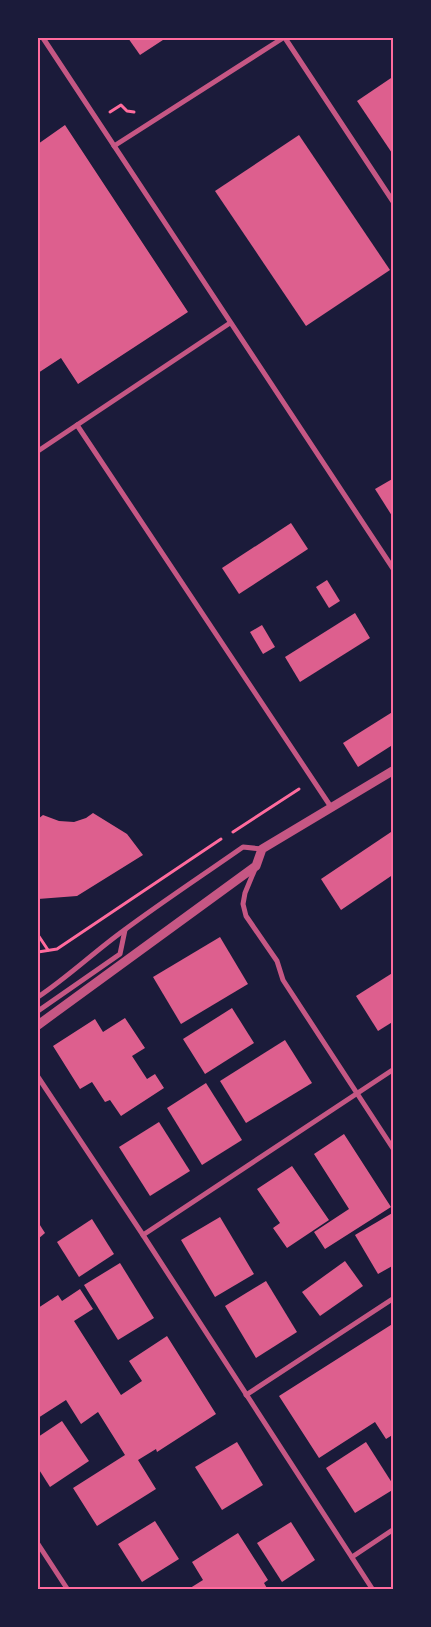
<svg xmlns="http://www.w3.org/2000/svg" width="431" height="1627" font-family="'DejaVu Sans',sans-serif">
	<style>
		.building { fill: #dd5f8e }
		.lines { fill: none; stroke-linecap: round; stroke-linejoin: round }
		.path { stroke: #ff6b9d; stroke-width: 3 }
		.minor { stroke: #c65784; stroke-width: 5 }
		.tertiary { stroke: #c65784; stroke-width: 9 }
		.neatline { fill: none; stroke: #ff6b9d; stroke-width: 2 }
	</style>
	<rect width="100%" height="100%" fill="#1b1b3a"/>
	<g class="building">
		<polygon points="128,38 166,38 140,55"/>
		<polygon points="394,76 394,156 357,101"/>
		<polygon points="65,125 188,312 78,384 61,358 38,373 38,144"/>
		<polygon points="299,135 390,270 306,326 215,191"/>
		<polygon points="394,478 394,519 375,489"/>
		<polygon points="291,523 308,549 239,594 222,568"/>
		<polygon points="327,580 340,601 329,608 316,587"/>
		<polygon points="355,613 370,638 300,682 285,657"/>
		<polygon points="262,625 275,647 263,654 250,632"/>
		<polygon points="394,711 394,744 358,767 343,743"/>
		<polygon points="93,813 127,834 143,855 77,896 38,899 38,819 43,815 59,821 74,822 86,818"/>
		<polygon points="394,830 394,874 341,910 321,879"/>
		<polygon points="220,937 248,984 181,1024 153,977"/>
		<polygon points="394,972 394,1021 378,1031 356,996"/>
		<polygon points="232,1008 254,1043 205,1074 183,1039"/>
		<polygon points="125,1018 145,1048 132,1056 147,1079 155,1074 164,1088 121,1116 110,1100 105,1102 92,1082 80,1089 53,1046 95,1019 103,1032"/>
		<polygon points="285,1040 312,1083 246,1123 220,1081"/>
		<polygon points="206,1083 242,1140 202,1165 167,1108"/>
		<polygon points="159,1122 190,1171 150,1196 119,1147"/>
		<polygon points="344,1134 391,1207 325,1249 314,1232 349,1209 314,1154"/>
		<polygon points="292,1166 329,1220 287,1248 273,1228 280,1223 257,1189"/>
		<polygon points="394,1212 394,1265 378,1274 355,1235"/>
		<polygon points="220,1217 254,1274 215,1297 181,1240"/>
		<polygon points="92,1219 114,1254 79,1277 57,1242"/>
		<polygon points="38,1222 45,1233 38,1239"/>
		<polygon points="345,1261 363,1286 320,1316 302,1292"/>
		<polygon points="120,1263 154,1318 118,1340 84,1285"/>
		<polygon points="266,1281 297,1332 256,1358 225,1306"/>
		<polygon points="80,1289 93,1309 74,1321 121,1395 142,1381 129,1361 167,1336 216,1414 157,1452 156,1449 138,1460 156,1489 97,1526 73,1488 125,1455 98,1412 81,1424 66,1400 38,1418 38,1308 58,1295 62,1301"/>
		<polygon points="394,1323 394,1434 386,1439 375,1422 319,1458 279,1396"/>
		<polygon points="62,1421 89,1461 50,1487 38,1468 38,1437"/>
		<polygon points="237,1442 263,1485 222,1510 195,1467"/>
		<polygon points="366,1442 394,1486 394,1489 355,1513 326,1468"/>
		<polygon points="155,1521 179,1559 142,1582 118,1544"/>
		<polygon points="291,1522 315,1560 282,1582 257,1543"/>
		<polygon points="238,1533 268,1580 264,1583 268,1590 187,1590 203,1580 192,1562"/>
	</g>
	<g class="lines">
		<g class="path">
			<polyline points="110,112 121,105 127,111 134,112"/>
			<polyline points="233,832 299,789"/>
			<polyline points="38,935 48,950"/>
			<polyline points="38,952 57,949 221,839"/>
		</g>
		<g class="minor">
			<polyline points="43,38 394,570"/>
			<polyline points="285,38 394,203"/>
			<polyline points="114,146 283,38"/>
			<polyline points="77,425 331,807"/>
			<polyline points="38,451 230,323"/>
			<polyline points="255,869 245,893 243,904 246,916 277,961 283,980 394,1150"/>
			<path d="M38,997C68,977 94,952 123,931C162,902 203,875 243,847L262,849"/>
			<polyline points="38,1011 120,954 125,930"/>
			<polyline points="38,1077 143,1235 373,1590"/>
			<polyline points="143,1235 394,1069"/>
			<polyline points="246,1395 394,1298"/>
			<polyline points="38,1544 68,1590"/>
			<polyline points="352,1557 394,1529"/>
		</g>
		<polyline class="tertiary" points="38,1025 256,866 262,849 394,770"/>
	</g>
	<rect width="431" height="1627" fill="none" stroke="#1b1b3a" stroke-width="78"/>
	<rect x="39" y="39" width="353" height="1549" class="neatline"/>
</svg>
